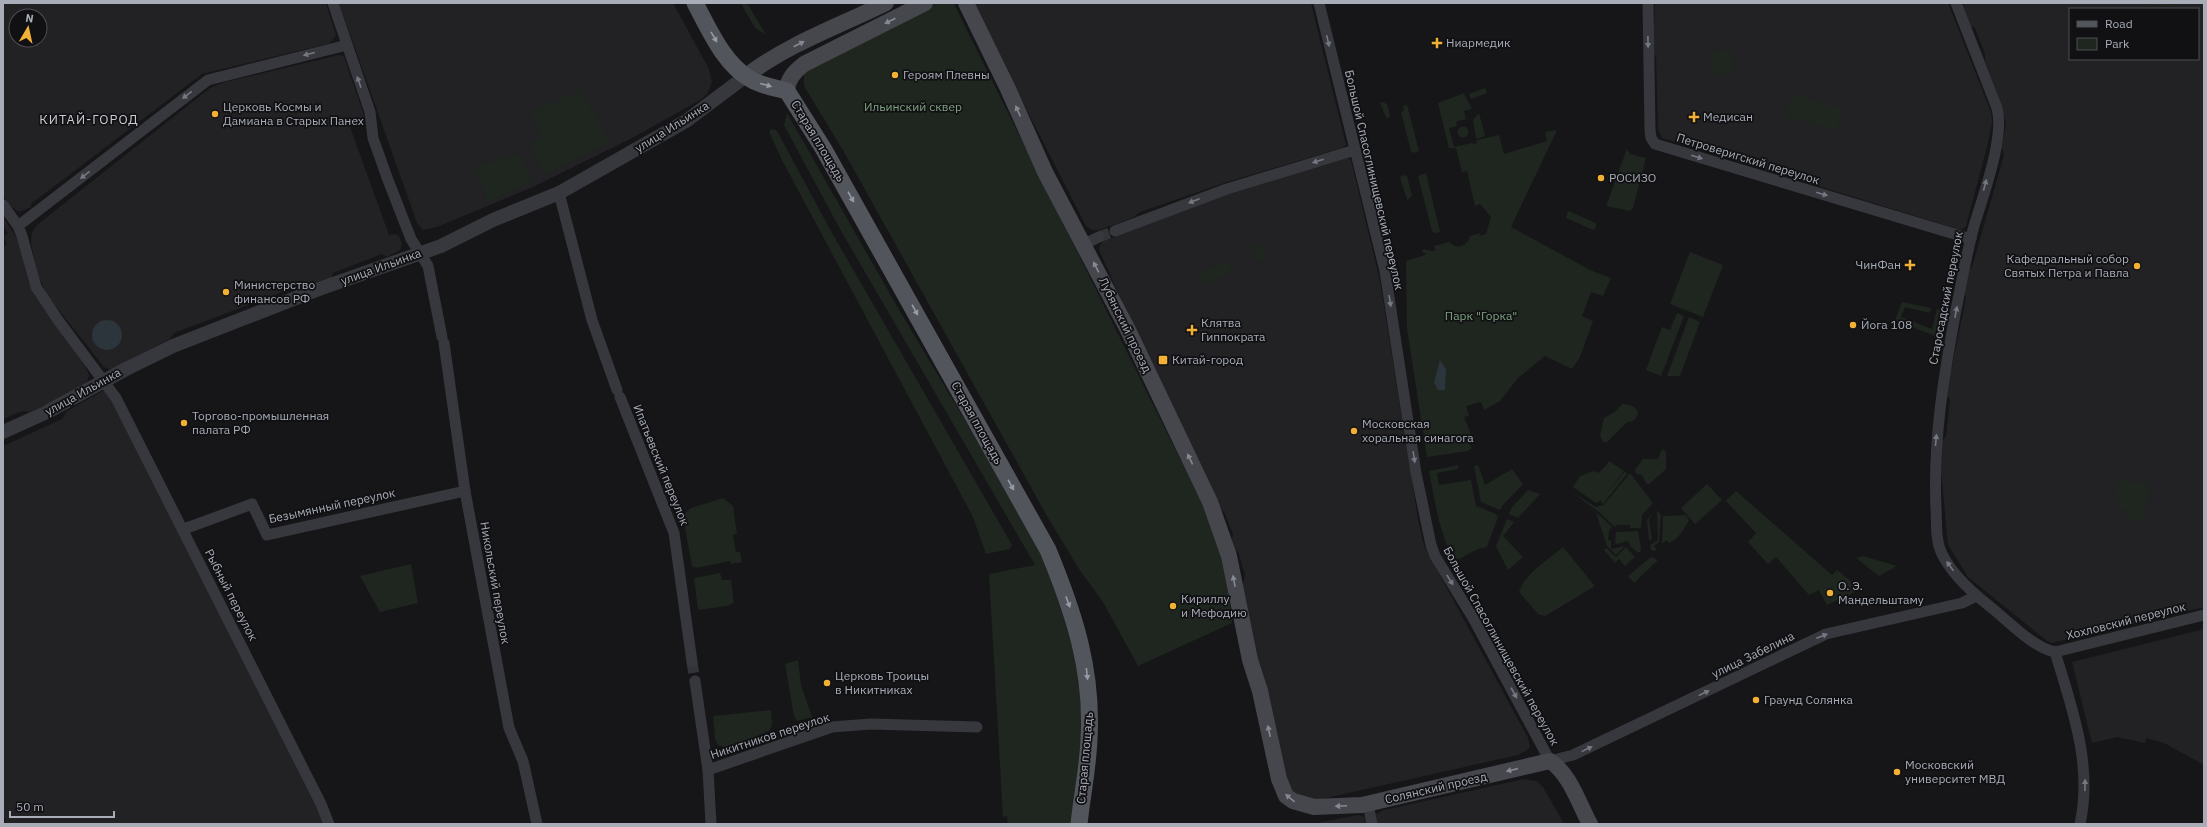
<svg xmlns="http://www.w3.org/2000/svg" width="2207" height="827" font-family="'IBM Plex Sans',sans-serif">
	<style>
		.built { fill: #222225; fill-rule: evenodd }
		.green { fill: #1e261f }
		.water { fill: #2c353c }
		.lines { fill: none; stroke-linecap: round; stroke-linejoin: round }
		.minor-tunnel { stroke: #333438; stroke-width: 11; stroke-dasharray: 11 5.5; stroke-linecap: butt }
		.minor { stroke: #37383d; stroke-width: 11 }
		.tertiary { stroke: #37383d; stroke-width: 14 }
		.secondary { stroke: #45474d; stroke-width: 16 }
		.primary { stroke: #53555c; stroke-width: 17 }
		.oneway { fill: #858993 }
		.oneway2 { fill: #979ba6 }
		.oneway3 { fill: #757881 }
		.poi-dot { fill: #f2b134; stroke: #111113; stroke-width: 1.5 }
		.labels { text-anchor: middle; stroke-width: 3.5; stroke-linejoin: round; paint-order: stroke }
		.poi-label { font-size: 12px; fill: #a8adb8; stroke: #111113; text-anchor: start }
		.park-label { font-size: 12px; fill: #7fa381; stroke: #111113 }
		.street-label { font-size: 12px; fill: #a8adb8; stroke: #111113 }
		.neighbourhood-label { font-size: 13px; letter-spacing: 1px; fill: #c9ccd4; stroke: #111113 }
	</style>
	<rect width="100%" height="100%" fill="#161618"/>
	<g class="built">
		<path d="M3,3H326L336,35L330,43L202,74L31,204V207L19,212L10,206L3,196ZM16,16H40V40H16Z"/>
		<polygon points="339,3 673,3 709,69 712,82 707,94 700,100 634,137 535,186 437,227 423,230 417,223"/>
		<polygon points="972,3 1311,3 1346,145 1342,148 1227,182 1140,212 1132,218 1099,230 1092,230 1086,226"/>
		<polygon points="1655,3 1948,3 1991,112 1992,123 1988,143 1966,226 1963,229 1958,229 1662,138 1658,129 1656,57 1653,53"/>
		<path d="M1964,3H2204V607L2052,643L2047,641L1968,577L1948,545L1941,469L1942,442L1946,436L1950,399L1946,395L1966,298L1964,291L1968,271L1972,267L2004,155L2002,148L2006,123L2001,104L1985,61V54L1975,28L1970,26L1963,8ZM2070,9H2198V59H2070Z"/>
		<polygon points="339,55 344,56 345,60 364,115 363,120 350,127 389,235 396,234 399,236 402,244 400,250 387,257 382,254 333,273 331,279 311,286 306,283 174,333 170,339 111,370 104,367 47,295 38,276 31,243 32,232 37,225 210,88 225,82"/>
		<polygon points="1347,158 1351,160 1380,281 1418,519 1424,546 1528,738 1530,747 1527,750 1518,755 1313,801 1293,797 1273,741 1242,588 1245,575 1238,552 1233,549 1231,543 1233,534 1224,512 1218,509 1177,414 1171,411 1099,250 1100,245 1104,241 1229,194"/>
		<polygon points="3,217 18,240 28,281 34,294 85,366 89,375 87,382 50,403 29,412 22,411 3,419 3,247 7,244 4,237 8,233 3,225"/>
		<polygon points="106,389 325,824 6,824 3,813 3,446 62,419 67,411"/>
		<polygon points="2204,629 2204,765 2164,743 2146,738 2145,743 2117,737 2092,743 2072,662"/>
		<polygon points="1524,779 1536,781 1543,787 1564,824 1377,824 1376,814 1384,810"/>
		<polygon points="1358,815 1364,817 1366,824 1311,824"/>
	</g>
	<g class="green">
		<polygon points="741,3 747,3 766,35 755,28"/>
		<polygon points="936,3 954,4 1208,515 1226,568 1232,623 1138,666 1103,602 1079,569 1047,516 844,152 804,86 804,75 812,66"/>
		<polygon points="2141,3 2170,3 2170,7"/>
		<polygon points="1731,50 1733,74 1713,75 1712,52"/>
		<polygon points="1485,88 1487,93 1471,99 1469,94"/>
		<polygon points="580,90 610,142 545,174 529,144 542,137 531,113"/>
		<path d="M1464,93L1472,109L1464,111L1466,119L1456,122L1457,126L1449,128L1454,147L1472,143L1474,144L1477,143V140L1499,135L1504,154L1547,141L1545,132L1557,130L1511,227L1590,270L1611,278L1603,296L1591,292L1582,316L1593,321L1580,357L1572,369L1545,356L1518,378L1500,401L1484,410L1481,402L1466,406L1469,416L1464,417L1474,441L1469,443L1472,448L1468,451L1427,457L1407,329L1406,261L1425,255L1426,253H1423L1422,250L1424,249L1432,251L1436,250L1434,246L1449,242C1457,250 1467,247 1470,236L1481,233L1479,236L1486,234L1491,217L1480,204L1475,206L1467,171L1462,172L1456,148H1449L1438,103Z"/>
		<polygon points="1792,94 1843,109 1837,130 1786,116"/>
		<polygon points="1380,102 1384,102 1388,106 1390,117 1386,118"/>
		<polygon points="1407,105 1419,151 1413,153 1411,151 1401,112 1404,111 1403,106"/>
		<polygon points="787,113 898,308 1034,536 1072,633 1079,684 1083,737 1072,824 1008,824 1007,816 1003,817 989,574 1035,565 840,229 784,125"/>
		<polygon points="1479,113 1485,136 1476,139 1473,120"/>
		<circle cx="1463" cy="132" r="5.5"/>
		<polygon points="773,129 777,131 832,233 1012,545 1010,549 986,554 973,517 782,160 770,134 770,130"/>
		<polygon points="1627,149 1630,154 1646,158 1633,208 1630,211 1606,206"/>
		<polygon points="520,154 533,180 482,204 486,197 475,167"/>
		<polygon points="1426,173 1440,232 1435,233 1432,231 1418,176"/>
		<polygon points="1405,175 1407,176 1412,196 1407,200 1400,177"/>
		<polygon points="1568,211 1596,223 1596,227 1593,230 1566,218"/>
		<polygon points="1260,243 1265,258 1257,261 1252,246"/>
		<polygon points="1690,252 1723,265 1703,317 1670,304"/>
		<polygon points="1227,261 1232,272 1203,285 1199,275"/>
		<polygon points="1902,302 1931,308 1930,313 1905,307 1901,317 1932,329 1937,309 1941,310 1935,336 1895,320"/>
		<polygon points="1677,313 1684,316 1661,376 1646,370 1662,327 1670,330"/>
		<polygon points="1689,317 1700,322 1680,376 1667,376"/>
		<path d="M1622,404C1629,404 1643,408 1636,418C1634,422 1628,421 1625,424C1619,430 1613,436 1607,442H1603L1600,435L1604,418L1616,411Z"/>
		<polygon points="1662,449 1666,452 1666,469 1649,484 1646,483 1642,475 1636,474 1635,470 1643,459 1658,459"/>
		<polygon points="1609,461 1624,471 1604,497 1625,471 1627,474 1603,504 1601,502 1602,500 1596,503 1573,487 1580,476 1594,471 1598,473 1605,467"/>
		<path d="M1458,465V469L1437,473L1439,485L1471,480L1476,506L1496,514L1498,517L1487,547L1478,549L1455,561C1439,534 1435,502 1429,471Z"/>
		<polygon points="1478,465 1485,485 1512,469 1523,484 1503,505 1500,510 1481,502 1474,466"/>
		<polygon points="1630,473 1653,503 1642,515 1641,528 1630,528 1630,525 1617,525 1615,527 1599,512 1571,492 1596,507 1604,505"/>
		<polygon points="2119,480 2149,484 2144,518 2129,521 2127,509 2120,511 2117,494"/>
		<polygon points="1707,484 1722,500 1695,524 1681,508"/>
		<polygon points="1528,490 1540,494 1518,518 1509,514 1512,507"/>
		<polygon points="1736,491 1832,575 1837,570 1852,582 1855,592 1827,605 1819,590 1809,595 1776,557 1768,564 1748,542 1756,533 1726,501"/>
		<polygon points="1569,494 1597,513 1612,527 1609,530 1608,540 1611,540 1611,549 1625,546 1616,555 1607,546 1596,513"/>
		<polygon points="723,498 733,506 737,534 733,535 736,552 740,552 742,562 731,564 730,561 696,568 692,566 684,522 685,513 691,508"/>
		<polygon points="1657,510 1661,515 1659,542 1654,546 1657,550 1653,551 1651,550 1650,545 1658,540"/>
		<polygon points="1652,514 1649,520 1652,539 1649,541 1647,520"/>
		<path d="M1686,515L1689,520C1684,529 1679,539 1669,543L1667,540L1662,544L1663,516Z"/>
		<polygon points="1507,519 1514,522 1503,536 1523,557 1508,570 1496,546"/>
		<polygon points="1638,531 1641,549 1640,552 1637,552 1631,547 1628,541 1617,544 1615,543 1616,532"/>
		<path d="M1563,547L1595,586L1545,616L1538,614L1519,592C1525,573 1548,560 1563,547Z"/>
		<polygon points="1626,547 1635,557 1625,566 1619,559 1615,563 1604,550 1606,548 1616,557"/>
		<polygon points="1863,556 1897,566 1879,576 1856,558"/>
		<polygon points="1651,557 1658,560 1634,583 1628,576"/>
		<polygon points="411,564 418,603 380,612 360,576"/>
		<polygon points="720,573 722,580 731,580 734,603 727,606 698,610 694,578"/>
		<polygon points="798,660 801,685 812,717 797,721 794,716 785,664"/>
		<polygon points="771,710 772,725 769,731 727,748 718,745 715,739 713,716"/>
	</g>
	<g class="water">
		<circle cx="107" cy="335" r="15"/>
		<polygon points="1440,360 1446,369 1445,390 1438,390 1434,382"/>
	</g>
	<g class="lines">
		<g class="minor-tunnel">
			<polyline points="1099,237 1115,231"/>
			<polyline points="692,662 695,681"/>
		</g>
		<g class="minor">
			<polyline points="333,3 370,112 373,138 388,180 411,239 428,266 442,337"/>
			<polyline points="1319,3 1385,271 1416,473 1431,545 1435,556 1473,618 1550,761 1573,755 1826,634 1962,603 1976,596"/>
			<polyline points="1648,3 1650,130 1651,138 1655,144 1971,239"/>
			<path d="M1956,3L1997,108C2005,137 1983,196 1974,226C1966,255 1961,286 1955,315C1943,381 1933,441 1936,509C1937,523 1935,540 1942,554C1953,576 1974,594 1993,609C2009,622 2034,648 2055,652L2204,615"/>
			<polyline points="559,193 592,320 617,390"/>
			<polyline points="3,205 18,226 22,236 36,287 58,320 116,398 321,804 329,824"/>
			<polyline points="18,226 208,80 347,45"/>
			<polyline points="1115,231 1227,189 1355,150"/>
			<polyline points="1084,244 1099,237"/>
			<polyline points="444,343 465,491 509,728 523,761 537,824"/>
			<polyline points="620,397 674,533 692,662"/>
			<polyline points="184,529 252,504 267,535 465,491"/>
			<path d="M2055,652C2072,708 2093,765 2080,824"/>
			<polyline points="695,681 708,770 711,824"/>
			<polyline points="708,770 832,727 871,724 977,727"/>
			<polyline points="1368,804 1372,824"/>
		</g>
		<polyline class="tertiary" points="3,432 47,412 126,369 173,346 319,289 441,246 493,220 559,193 686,121 746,76"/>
		<g class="secondary">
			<path d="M966,3L1008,89L1045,172L1128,330L1210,502L1229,556L1250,660L1260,691L1279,779L1286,796L1293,801L1314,807L1362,805L1550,761C1570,774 1579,804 1590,824"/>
			<path d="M746,76C788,44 839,26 886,3"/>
			<path d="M787,91C787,79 795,71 804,64L925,3"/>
		</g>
		<path class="primary" d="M695,3C709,29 724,65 752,80C762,86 776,88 787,91L823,148L1048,550C1074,613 1093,670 1089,739C1088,767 1082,796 1079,824"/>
	</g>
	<defs><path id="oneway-solid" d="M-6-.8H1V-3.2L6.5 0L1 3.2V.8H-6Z"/></defs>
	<g class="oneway">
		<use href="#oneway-solid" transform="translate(890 21) rotate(153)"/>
		<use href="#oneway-solid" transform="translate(799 44) rotate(-27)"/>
		<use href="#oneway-solid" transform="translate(1018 111) rotate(-114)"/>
		<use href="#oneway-solid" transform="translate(1096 267) rotate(-117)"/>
		<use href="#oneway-solid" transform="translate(1190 459) rotate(-116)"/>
		<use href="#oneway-solid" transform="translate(1234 581) rotate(-101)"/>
		<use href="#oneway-solid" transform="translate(1269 731) rotate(-102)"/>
		<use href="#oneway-solid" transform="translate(1512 770) rotate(167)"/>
		<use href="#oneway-solid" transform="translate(1290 798) rotate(-140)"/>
		<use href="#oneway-solid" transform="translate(1341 806) rotate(177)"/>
	</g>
	<g class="oneway2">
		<use href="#oneway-solid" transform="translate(714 37) rotate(60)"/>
		<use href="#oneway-solid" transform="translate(766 85) rotate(15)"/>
		<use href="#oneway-solid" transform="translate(851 197) rotate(61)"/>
		<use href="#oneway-solid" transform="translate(915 310) rotate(61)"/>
		<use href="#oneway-solid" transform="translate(1011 485) rotate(61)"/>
		<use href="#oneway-solid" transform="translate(1068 602) rotate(70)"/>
		<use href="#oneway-solid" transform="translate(1087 674) rotate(84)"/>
	</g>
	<g class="oneway3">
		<use href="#oneway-solid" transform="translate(1328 41) rotate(77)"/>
		<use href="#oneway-solid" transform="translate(1648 42) rotate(89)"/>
		<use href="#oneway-solid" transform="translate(309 54) rotate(166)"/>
		<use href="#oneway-solid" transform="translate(359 82) rotate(-109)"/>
		<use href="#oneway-solid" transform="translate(187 95) rotate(142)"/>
		<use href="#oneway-solid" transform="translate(1697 157) rotate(17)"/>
		<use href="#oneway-solid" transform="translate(1318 161) rotate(163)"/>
		<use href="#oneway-solid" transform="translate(85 175) rotate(142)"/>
		<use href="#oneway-solid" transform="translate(1985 185) rotate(-75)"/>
		<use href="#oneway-solid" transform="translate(1822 194) rotate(16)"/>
		<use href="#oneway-solid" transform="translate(1194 201) rotate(159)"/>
		<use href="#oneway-solid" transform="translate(1390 301) rotate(81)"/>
		<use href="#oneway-solid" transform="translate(1956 312) rotate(-79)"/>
		<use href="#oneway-solid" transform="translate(1936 440) rotate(-85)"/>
		<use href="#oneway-solid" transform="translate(1414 457) rotate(81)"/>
		<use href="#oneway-solid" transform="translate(1950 566) rotate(-126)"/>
		<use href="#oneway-solid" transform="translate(1450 580) rotate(58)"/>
		<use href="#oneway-solid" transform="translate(1822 636) rotate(-21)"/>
		<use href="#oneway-solid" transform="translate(1514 693) rotate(61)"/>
		<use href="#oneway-solid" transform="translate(1704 693) rotate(-26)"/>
		<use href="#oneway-solid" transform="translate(1587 749) rotate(-26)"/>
		<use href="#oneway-solid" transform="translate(2085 785) rotate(-89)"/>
	</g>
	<g class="poi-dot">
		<path d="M1435 37h4v4h4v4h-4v4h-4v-4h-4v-4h4z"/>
		<circle cx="895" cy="75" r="4"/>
		<circle cx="215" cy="114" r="4"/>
		<path d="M1692 111h4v4h4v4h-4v4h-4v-4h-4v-4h4z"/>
		<circle cx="1601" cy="178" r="4"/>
		<path d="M1908 259h4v4h4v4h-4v4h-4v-4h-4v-4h4z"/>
		<circle cx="2137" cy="266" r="4"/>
		<circle cx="226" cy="292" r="4"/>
		<circle cx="1853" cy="325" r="4"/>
		<path d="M1190 324h4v4h4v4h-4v4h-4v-4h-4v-4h4z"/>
		<rect x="1158" y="355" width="10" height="10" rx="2"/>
		<circle cx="184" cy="423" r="4"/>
		<circle cx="1354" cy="431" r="4"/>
		<circle cx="1830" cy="593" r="4"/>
		<circle cx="1173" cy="606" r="4"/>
		<circle cx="827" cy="683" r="4"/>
		<circle cx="1756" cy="700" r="4"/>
		<circle cx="1897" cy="772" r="4"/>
	</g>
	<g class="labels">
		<g class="poi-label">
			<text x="1446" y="47">Ниармедик</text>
			<text x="903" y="79">Героям Плевны</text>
			<text x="223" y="111">Церковь Космы и<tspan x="223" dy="14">Дамиана в Старых Панех</tspan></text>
			<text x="1703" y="121">Медисан</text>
			<text x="1609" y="182">РОСИЗО</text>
			<text x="2129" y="263" text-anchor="end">Кафедральный собор<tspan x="2129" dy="14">Святых Петра и Павла</tspan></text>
			<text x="1901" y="269" text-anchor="end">ЧинФан</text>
			<text x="234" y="289">Министерство<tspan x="234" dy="14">финансов РФ</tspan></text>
			<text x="1201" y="327">Клятва<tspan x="1201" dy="14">Гиппократа</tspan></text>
			<text x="1861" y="329">Йога 108</text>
			<text x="1172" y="364">Китай-город</text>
			<text x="192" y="420">Торгово-промышленная<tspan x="192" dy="14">палата РФ</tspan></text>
			<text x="1362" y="428">Московская<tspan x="1362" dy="14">хоральная синагога</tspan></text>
			<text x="1838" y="590">О. Э.<tspan x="1838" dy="14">Мандельштаму</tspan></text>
			<text x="1181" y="603">Кириллу<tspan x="1181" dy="14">и Мефодию</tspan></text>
			<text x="835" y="680">Церковь Троицы<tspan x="835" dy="14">в Никитниках</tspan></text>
			<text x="1764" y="704">Граунд Солянка</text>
			<text x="1905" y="769">Московский<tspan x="1905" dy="14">университет МВД</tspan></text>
		</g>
		<g class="park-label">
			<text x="913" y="111">Ильинский сквер</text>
			<text x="1481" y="320">Парк "Горка"</text>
		</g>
		<g class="street-label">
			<text transform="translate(672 127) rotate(-32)" y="4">улица Ильинка</text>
			<text transform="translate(818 141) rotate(59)" y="4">Старая площадь</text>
			<text transform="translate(1748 159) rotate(17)" y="4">Петроверигский переулок</text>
			<text transform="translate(1374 180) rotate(77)" y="4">Большой Спасоглинищевский переулок</text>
			<text transform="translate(381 267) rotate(-20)" y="4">улица Ильинка</text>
			<text transform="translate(1946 298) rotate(-79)" y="4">Старосадский переулок</text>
			<text transform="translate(1125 325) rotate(64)" y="4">Лубянский проезд</text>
			<text transform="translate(83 392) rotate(-29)" y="4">улица Ильинка</text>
			<text transform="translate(977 423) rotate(61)" y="4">Старая площадь</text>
			<text transform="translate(661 465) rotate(68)" y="4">Ипатьевский переулок</text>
			<text transform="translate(332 506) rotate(-12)" y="4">Безымянный переулок</text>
			<text transform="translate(495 583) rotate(80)" y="4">Никольский переулок</text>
			<text transform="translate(231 595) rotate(63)" y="4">Рыбный переулок</text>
			<text transform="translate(2126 621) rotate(-14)" y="4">Хохловский переулок</text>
			<text transform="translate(1501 646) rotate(61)" y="4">Большой Спасоглинищевский переулок</text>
			<text transform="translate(1753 655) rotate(-26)" y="4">улица Забелина</text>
			<text transform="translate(770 736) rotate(-18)" y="4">Никитников переулок</text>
			<text transform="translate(1085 758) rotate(-85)" y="4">Старая площадь</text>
			<text transform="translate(1436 788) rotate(-13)" y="4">Солянский проезд</text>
		</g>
		<g class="neighbourhood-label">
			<text x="89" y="124">КИТАЙ-ГОРОД</text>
		</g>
	</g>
	<rect width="2207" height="827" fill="none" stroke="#a8adb8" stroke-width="8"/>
	<rect x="2069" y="8" width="130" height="52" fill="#111113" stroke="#4d4f55"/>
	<rect x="2077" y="21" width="20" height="6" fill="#53555c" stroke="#4d4f55"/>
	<text x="2105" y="28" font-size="12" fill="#a8adb8">Road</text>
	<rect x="2077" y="38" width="20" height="12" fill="#1e261f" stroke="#4d4f55"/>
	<text x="2105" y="48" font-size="12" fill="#a8adb8">Park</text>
	<g transform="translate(28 28) rotate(9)"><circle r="19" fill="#111113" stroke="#4d4f55"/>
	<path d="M0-3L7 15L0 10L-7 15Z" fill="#f2b134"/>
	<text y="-6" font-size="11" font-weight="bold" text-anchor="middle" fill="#a8adb8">N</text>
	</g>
	<path d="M10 811v6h104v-6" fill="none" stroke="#a8adb8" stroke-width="2"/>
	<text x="16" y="811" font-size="12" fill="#a8adb8" stroke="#111113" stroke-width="3" paint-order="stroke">50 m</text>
</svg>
